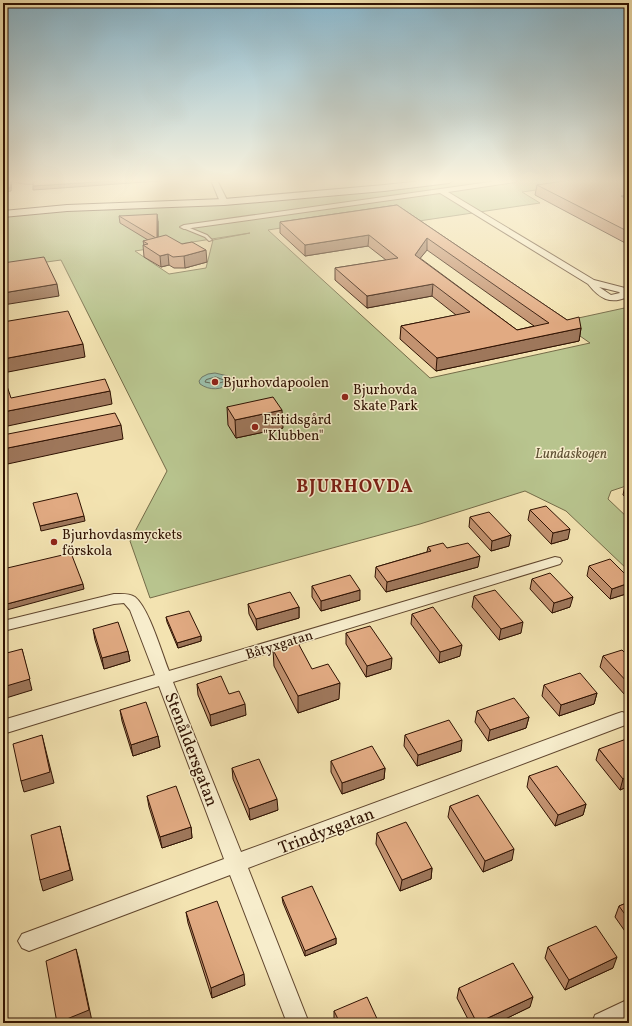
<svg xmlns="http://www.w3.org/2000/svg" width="632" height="1026" font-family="Vollkorn,serif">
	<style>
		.green { fill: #b8c48e; stroke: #746b48; fill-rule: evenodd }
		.water { fill: #9bbeaa; stroke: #707967 }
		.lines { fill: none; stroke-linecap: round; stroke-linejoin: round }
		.shore { stroke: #656856; stroke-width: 1 }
		.service-casing { stroke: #60462e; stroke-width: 2 }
		.minor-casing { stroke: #60462e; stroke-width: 2 }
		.secondary-casing { stroke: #2f1202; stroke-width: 2 }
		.service { fill: #f7edcc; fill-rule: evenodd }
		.minor { fill: #f7edcc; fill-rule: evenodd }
		.secondary { fill: #f7edcc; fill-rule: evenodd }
		.wall { fill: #c29270; stroke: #2f1202; fill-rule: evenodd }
		.shaded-wall { fill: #9e775b; stroke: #2f1202 }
		.building { fill: #e1aa82; stroke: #2f1202; fill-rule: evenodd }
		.poi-dot { fill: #8f2418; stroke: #f7edcc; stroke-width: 1.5 }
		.labels { text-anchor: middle; stroke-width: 3; stroke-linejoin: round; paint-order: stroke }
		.poi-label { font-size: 14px; fill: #2f1202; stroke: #f7edcc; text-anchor: start }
		.park-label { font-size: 14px; font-style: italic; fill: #5f5033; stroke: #f7edcc }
		.street-label { font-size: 14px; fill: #2f1202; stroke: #f7edcc }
		.near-street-label { font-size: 17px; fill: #2f1202; stroke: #f7edcc }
		.district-label { font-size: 18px; font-weight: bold; letter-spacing: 1px; fill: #7a1f14; stroke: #f7edcc }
	</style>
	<rect width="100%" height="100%" fill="#f3e3b1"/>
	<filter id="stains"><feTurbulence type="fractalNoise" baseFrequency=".005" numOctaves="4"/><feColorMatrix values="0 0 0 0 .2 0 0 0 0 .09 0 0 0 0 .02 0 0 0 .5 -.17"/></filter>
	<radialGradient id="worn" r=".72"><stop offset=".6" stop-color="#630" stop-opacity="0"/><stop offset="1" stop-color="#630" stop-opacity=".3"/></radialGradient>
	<path class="green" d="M460,180H606L522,192L540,203L412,222L396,210L268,230L430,378L590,343L560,322L629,307V485L611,491L608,499L629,519V571L566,511L525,491L420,524L150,598L130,541L167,471L61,260L3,268V215L109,208ZM250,233L213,240L206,268L169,274L135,251Z"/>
	<path class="water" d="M215,373L228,376L231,379L230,383C222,390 210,391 200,384L199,381L202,377L208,374Z"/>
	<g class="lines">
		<polygon class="shore" points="216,377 226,381 216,384 205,382 206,380"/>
		<defs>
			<polygon id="service" points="183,226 185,226 207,235 212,240 209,241 205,237 183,228"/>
			<g id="minor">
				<path d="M13,180H46C40,185 20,185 13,180Z"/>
				<polygon points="211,180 217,180 228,202 227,204 224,204 220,202"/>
				<path d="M504,180H518L515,182L448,192L594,280L625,288L629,292L627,297C610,305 599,298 588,284L440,193L184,229L180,227L184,225ZM599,287L619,292L620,293L611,295Z"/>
				<path d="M555,557L560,558L562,561L560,564L173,682L241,852L616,714L622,712L628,714V724L248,868L309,1023H287L230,875L29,951L22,948L18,941L22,934L224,859L159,686L3,734V720L155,675L130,610L124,603L114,604L3,631V621L114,594C121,594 129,593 135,597C149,608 162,654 169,671Z"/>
				<polygon points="629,999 629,1022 592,1023 595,1015"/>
			</g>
			<polygon id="secondary" points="430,180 454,180 449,183 384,191 224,205 67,211 3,217 3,211 67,205 224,199 384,185"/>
		</defs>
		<use href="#service" class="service-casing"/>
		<use href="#minor" class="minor-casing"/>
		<use href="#secondary" class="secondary-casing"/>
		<use href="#service" class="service"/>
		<use href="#minor" class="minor"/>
		<use href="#secondary" class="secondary"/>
	</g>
	<g class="wall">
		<polygon points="629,180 629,245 535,195 537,185"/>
		<path d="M397,205L567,320L581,328L579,341L436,371L400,339L401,326L456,315L432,296L367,308L335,280V268L386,260L368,246L305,256L280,233V222ZM427,250L534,326L517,330L420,258Z"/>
		<polygon points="119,216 158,221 158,237 207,262 185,268 174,268 169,265 161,267 144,257 143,245 144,245 143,241 148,240 120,223"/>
		<polygon points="629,344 629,352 628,351"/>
		<polygon points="227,407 283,428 236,438 228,425"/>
		<polygon points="629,484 629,500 623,495 625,485"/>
		<polygon points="530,510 568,539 551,544 528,520"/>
		<polygon points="470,517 509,546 491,551 469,527"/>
		<polygon points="428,547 447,548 478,567 386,592 375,577 376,567 427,552"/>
		<polygon points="589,566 629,578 629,593 610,599 587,576"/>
		<polygon points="532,579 570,607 552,613 530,589"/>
		<polygon points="312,586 360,600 321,611 312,597"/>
		<polygon points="474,596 521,633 499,640 472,607"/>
		<polygon points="248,604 299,607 299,618 257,630 249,614"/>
		<polygon points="412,614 460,656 439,663 411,624"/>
		<polygon points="166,617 201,636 201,641 178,648 167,622"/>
		<polygon points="93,629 128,651 130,661 104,669 95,640"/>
		<polygon points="346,633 391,669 366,677 346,644"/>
		<polygon points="273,650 339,699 298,713 274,666"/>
		<polygon points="603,656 629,657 629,694 625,695 600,667"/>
		<polygon points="197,684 229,694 246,715 211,726 198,695"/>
		<polygon points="544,685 597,693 594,704 559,716 542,696"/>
		<polygon points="120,710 158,736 160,747 133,756 122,721"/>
		<polygon points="477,711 529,717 526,728 488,741 475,722"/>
		<polygon points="405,735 461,751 417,766 404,746"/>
		<polygon points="599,749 629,786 620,790 596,760"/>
		<polygon points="331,761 385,768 384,779 342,794 331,772"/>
		<polygon points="232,768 278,810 250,820 233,779"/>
		<polygon points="529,776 586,804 583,815 555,826 527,787"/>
		<polygon points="147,796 191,827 192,838 162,848 149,807"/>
		<polygon points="450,806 512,860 483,872 448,817"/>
		<polygon points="377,833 432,868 431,879 400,891 376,844"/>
		<polygon points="282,897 336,938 336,944 305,956 283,903"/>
		<polygon points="629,902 629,937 615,917 619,906"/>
		<polygon points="186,912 245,985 212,998 188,923"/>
		<polygon points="548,947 613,968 565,990 545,958"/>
		<polygon points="459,988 530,1007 497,1023 470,1023 457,998"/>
		<polygon points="334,1011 379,1023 335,1023 334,1021"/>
	</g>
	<g class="shaded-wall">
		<polygon points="11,180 12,180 11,191 3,192 3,188"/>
		<polygon points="126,180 173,180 33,190 33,186"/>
		<polygon points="629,195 629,205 621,196"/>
		<polygon points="157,214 158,221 158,247 157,239"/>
		<polygon points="369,235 368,246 305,256 305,245"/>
		<polygon points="427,238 427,250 414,266 415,255"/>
		<polygon points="206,250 207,262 185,268 184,256"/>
		<polygon points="168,254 169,265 161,267 160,256"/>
		<polygon points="57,284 59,296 3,305 3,293"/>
		<polygon points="433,284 432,296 367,308 367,296"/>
		<polygon points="581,328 579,341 436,371 437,358"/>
		<polygon points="83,344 85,357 3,373 3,359"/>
		<polygon points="110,391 112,404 3,427 3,412"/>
		<polygon points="282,410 283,428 236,438 235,420"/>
		<polygon points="121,425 123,439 3,465 3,449"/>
		<polygon points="84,516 85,521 41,531 40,526"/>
		<polygon points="570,529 568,539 551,544 553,533"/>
		<polygon points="511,535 509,546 491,551 492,541"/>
		<polygon points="480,556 478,567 386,592 387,582"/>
		<polygon points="629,583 629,593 610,599 612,589"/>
		<polygon points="83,584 84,589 3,611 3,605"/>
		<polygon points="360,590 360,600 321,611 321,601"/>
		<polygon points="573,597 570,607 552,613 554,603"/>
		<polygon points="299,607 299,618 257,630 256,619"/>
		<polygon points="523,622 521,633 499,640 501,629"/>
		<polygon points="201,636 201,641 178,648 177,643"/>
		<polygon points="462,645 460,656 439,663 440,652"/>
		<polygon points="22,649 32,690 6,698 3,687"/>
		<polygon points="128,651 130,661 104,669 102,658"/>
		<polygon points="392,658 391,669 366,677 367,666"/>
		<polygon points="340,683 339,699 298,713 298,696"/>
		<polygon points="629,684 629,694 625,695"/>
		<polygon points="597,693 594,704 559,716 561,705"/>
		<polygon points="245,704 246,715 211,726 210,715"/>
		<polygon points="529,717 526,728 488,741 490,730"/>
		<polygon points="42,735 54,783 24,792 21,781"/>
		<polygon points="158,736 160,747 133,756 131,745"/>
		<polygon points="462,740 461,751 417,766 418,755"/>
		<polygon points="385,768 384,779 342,794 342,783"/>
		<polygon points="629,776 629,786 620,790 623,779"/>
		<polygon points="277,799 278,810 250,820 249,809"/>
		<polygon points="586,804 583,815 555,826 558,815"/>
		<polygon points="60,826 73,880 43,891 40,880"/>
		<polygon points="191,827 192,838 162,848 160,837"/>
		<polygon points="514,849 512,860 483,872 485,861"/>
		<polygon points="432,868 431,879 400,891 402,880"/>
		<polygon points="336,938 336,944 305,956 305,951"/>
		<polygon points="76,949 79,960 92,1021 86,1023 57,1023"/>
		<polygon points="617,957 613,968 565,990 569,980"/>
		<polygon points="244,974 245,985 212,998 211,988"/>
		<polygon points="533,997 530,1007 497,1023 477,1023"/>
	</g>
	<g class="building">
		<polygon points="3,180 11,180 10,188 3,188"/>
		<polygon points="43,180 126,180 33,186 33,182"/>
		<polygon points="570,180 629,180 629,195 621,196 629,200 629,232 537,185"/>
		<path d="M397,205L567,320L579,317L581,328L437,358L401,326L470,312L433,284L367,296L335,268L398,258L369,235L305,245L280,222ZM427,238L549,323L517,330L415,255Z"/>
		<polygon points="157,214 157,238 156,238 119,216"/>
		<polygon points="166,235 182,244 192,242 206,250 184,256 173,257 168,254 160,256 143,245 148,244 143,241"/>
		<polygon points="44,257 57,284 3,293 3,263"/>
		<polygon points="68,311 83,344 3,359 3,322"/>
		<polygon points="3,374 11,398 105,379 110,391 3,412"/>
		<polygon points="273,397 282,410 235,420 227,407"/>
		<polygon points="115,413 121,425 3,449 3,435"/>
		<polygon points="629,484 629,488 625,485"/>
		<polygon points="77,493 84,516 40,526 33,503"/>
		<polygon points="546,506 570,529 553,533 530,510"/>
		<polygon points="489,512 511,535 492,541 470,517"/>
		<polygon points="443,543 447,548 468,543 480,556 387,582 376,567 431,551 428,547"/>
		<polygon points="71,553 83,584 3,605 3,569"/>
		<polygon points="610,559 629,578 629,583 612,589 589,566"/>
		<polygon points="550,573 573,597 554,603 532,579"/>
		<polygon points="350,575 360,590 321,601 312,586"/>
		<polygon points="495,590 523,622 501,629 474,596"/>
		<polygon points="290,592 299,607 256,619 248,604"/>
		<polygon points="433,607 462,645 440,652 412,614"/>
		<polygon points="189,611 201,636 177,643 166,617"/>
		<polygon points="118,622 128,651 102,658 93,629"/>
		<polygon points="370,626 392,658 367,666 346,633"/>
		<polygon points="298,643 312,669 328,664 340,683 298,696 273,650"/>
		<polygon points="22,649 30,679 3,687 3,654"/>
		<polygon points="622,650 629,657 629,684 603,656"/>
		<polygon points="580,673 597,693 561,705 544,685"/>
		<polygon points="221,676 229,694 239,691 245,704 210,715 197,684"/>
		<polygon points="514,698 529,717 490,730 477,711"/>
		<polygon points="146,702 158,736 131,745 120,710"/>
		<polygon points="449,720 462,740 418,755 405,735"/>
		<polygon points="42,735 50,772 21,781 13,744"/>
		<polygon points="629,738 629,776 623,779 599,749"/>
		<polygon points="372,746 385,768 342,783 331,761"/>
		<polygon points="259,759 277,799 249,809 232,768"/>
		<polygon points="557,766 586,804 558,815 529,776"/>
		<polygon points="176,786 191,827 160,837 147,796"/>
		<polygon points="478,795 514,849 485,861 450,806"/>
		<polygon points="406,822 432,868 402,880 377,833"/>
		<polygon points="60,826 70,870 40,880 31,835"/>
		<polygon points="312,886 336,938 305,951 282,897"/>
		<polygon points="217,901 244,974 211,988 186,912"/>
		<polygon points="629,902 629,920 619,906"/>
		<polygon points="596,926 617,957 569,980 548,947"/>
		<polygon points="76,949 89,1010 57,1023 46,961"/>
		<polygon points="513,963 533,997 477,1023 459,988"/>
		<polygon points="367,997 379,1023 340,1023 334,1011"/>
	</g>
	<linearGradient id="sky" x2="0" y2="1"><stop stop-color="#89b8cf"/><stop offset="0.56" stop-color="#faf2dc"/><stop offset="1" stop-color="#faf2dc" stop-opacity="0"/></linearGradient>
	<rect width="632" height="323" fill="url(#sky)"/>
	<g class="poi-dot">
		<circle cx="215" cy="382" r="4"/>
		<circle cx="345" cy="397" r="4"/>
		<circle cx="255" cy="427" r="4"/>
		<circle cx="54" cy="542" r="4"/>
	</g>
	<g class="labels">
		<g class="poi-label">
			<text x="223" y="387">Bjurhovdapoolen</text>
			<text x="353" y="394">Bjurhovda<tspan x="353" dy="16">Skate Park</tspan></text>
			<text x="263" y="424">Fritidsgård<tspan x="263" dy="16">"Klubben"</tspan></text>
			<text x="62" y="539">Bjurhovdasmyckets<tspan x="62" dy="16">förskola</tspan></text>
		</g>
		<g class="park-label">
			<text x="571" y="458">Lundaskogen</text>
		</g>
		<g class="street-label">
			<text transform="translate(279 644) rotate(-17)" y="5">Båtyxgatan</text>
		</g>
		<g class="near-street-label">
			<text transform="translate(192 749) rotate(69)" y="6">Stenåldersgatan</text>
			<text transform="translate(326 830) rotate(-21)" y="6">Trindyxgatan</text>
		</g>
		<g class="district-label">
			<text x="355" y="492">BJURHOVDA</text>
		</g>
	</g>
	<rect width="632" height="1026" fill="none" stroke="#f3e3b1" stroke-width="16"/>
	<rect x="4" y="4" width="624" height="1018" fill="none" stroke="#2f1202" stroke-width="2"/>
	<rect x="8" y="8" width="616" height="1010" fill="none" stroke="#2f1202"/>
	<rect width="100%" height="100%" filter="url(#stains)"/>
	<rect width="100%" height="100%" fill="url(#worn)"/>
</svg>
